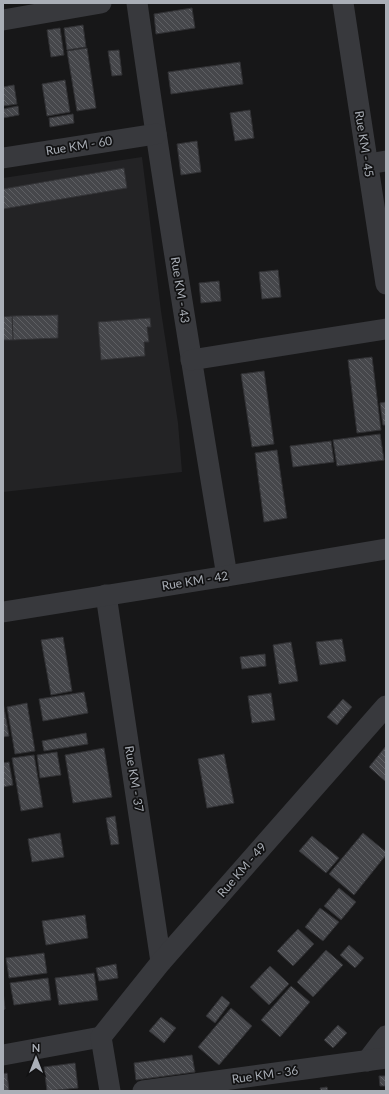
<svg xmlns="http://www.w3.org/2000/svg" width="389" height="1094" font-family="Lato,sans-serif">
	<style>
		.built { fill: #232325 }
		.building { fill: url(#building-back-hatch); stroke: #313134 }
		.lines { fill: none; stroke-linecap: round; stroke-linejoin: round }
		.minor { stroke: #38393d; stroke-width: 21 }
		.labels { text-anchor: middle; stroke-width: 3.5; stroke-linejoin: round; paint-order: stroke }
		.street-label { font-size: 12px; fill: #aaafb7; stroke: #121213 }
	</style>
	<defs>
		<pattern id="building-back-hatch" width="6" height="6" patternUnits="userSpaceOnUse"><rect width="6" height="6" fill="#46474b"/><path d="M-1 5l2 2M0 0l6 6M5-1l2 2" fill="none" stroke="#5e5f63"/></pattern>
	</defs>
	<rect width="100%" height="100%" fill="#171718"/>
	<polygon class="built" points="142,157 161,311 178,423 182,472 3,492 3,178"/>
	<g class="building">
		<polygon points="192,8 195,28 156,34 154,14"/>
		<polygon points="83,25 86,47 67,50 64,28"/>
		<polygon points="60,28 64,55 51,57 47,30"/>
		<polygon points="87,48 96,108 77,111 67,51"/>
		<polygon points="119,50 122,75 112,76 108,51"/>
		<polygon points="240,62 243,84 171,94 168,72"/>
		<polygon points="65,80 70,112 47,116 42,84"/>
		<polygon points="14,85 17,104 3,106 3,87"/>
		<polygon points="18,106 19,115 3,118 3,109"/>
		<polygon points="250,110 254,138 235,141 230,113"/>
		<polygon points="73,114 74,123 50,127 49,118"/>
		<polygon points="197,141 201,172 181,175 177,144"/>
		<polygon points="124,168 127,188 3,209 3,189"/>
		<polygon points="278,270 281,297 262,299 259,272"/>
		<polygon points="219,281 221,301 201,303 199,283"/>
		<polygon points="58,315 58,338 13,340 12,316"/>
		<polygon points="12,316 13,340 3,340 3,317"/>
		<polygon points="150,318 151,327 147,327 149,342 144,342 145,356 101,360 98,322"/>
		<polygon points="372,357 381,430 357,433 348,360"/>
		<polygon points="264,371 274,444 252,447 241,374"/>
		<polygon points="386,402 386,425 383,425 380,403"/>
		<polygon points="380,434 384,460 337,466 333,440"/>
		<polygon points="331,441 334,462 293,467 290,446"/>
		<polygon points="277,450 287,518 264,522 255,453"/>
		<polygon points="63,637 72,691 51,695 41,640"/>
		<polygon points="342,639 346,661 320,665 316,642"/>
		<polygon points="291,642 298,681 279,684 273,645"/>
		<polygon points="265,654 266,666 242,669 240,657"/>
		<polygon points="84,692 88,713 43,721 39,699"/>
		<polygon points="271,693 275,720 252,723 248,696"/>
		<polygon points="343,699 352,707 337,725 327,717"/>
		<polygon points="3,702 9,736 3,737"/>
		<polygon points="27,703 35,751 15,754 7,707"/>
		<polygon points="86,733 88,744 44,751 42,741"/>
		<polygon points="386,746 386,780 385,781 369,767"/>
		<polygon points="104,748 112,797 73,803 65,755"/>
		<polygon points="57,752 61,775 40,778 37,755"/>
		<polygon points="224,754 234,803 207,808 198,759"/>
		<polygon points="34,755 43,807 21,811 12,758"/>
		<polygon points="9,762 13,785 3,787 3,763"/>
		<polygon points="115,816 119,844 111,845 106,818"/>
		<polygon points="60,833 64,857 32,862 28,839"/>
		<polygon points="363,833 386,852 386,855 354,895 329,874"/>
		<polygon points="312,836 339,858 326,873 299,851"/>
		<polygon points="339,888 356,902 341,920 324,906"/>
		<polygon points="320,908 339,922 323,941 305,927"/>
		<polygon points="85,915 88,938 46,945 42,921"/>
		<polygon points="298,929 314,944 293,966 277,951"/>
		<polygon points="349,945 364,958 355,968 340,955"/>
		<polygon points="326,950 343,965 313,997 297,982"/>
		<polygon points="44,953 47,973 9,978 6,958"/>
		<polygon points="116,964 118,978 99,981 96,968"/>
		<polygon points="270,966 289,984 269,1005 250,987"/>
		<polygon points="94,973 98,1000 59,1005 55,978"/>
		<polygon points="48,978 51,1000 14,1005 10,983"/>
		<polygon points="291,986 310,1002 280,1037 261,1020"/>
		<polygon points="3,991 5,1009 3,1010"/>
		<polygon points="222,996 230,1003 215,1023 206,1016"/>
		<polygon points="231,1008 252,1026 219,1065 198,1047"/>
		<polygon points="161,1017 176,1028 164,1043 149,1031"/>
		<polygon points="338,1025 347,1033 333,1048 324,1040"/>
		<polygon points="192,1055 195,1072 136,1080 134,1063"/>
		<polygon points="75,1063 78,1088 47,1091 44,1067"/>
		<polygon points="7,1073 9,1091 3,1091 3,1074"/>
		<polygon points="379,1076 386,1076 386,1086 380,1086"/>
		<polygon points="327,1087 328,1091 321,1091 320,1088"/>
	</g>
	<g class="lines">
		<g class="minor">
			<path d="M137,3C164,194 195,385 227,576"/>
			<polyline points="343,3 386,284"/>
			<polyline points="3,20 101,3"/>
			<polyline points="3,158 156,134"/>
			<polyline points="368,164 386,161"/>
			<polyline points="191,360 386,329"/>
			<polyline points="106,595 161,962"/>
			<polyline points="3,612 227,576 386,549"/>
			<polyline points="3,1055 101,1037"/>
			<polyline points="367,1061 386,1036"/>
			<polyline points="110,1091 101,1037 161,962 386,706"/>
			<polyline points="143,1091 386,1058"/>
		</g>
	</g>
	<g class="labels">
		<g class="street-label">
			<text transform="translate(364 144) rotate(81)" y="4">Rue KM - 45</text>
			<text transform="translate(79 146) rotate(-9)" y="4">Rue KM - 60</text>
			<text transform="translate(180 290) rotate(81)" y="4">Rue KM - 43</text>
			<text transform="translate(195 581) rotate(-9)" y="4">Rue KM - 42</text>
			<text transform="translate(134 779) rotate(81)" y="4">Rue KM - 37</text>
			<text transform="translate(242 870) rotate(-49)" y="4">Rue KM - 49</text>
			<text transform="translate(265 1075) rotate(-8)" y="4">Rue KM - 36</text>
		</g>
	</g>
	<rect width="389" height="1094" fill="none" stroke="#aaafb7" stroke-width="8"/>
	<g transform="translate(36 1058)" stroke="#121213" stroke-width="3" paint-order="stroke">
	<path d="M0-3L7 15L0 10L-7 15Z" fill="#aaafb7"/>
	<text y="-6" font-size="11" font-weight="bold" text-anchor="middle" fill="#aaafb7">N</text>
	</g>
</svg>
